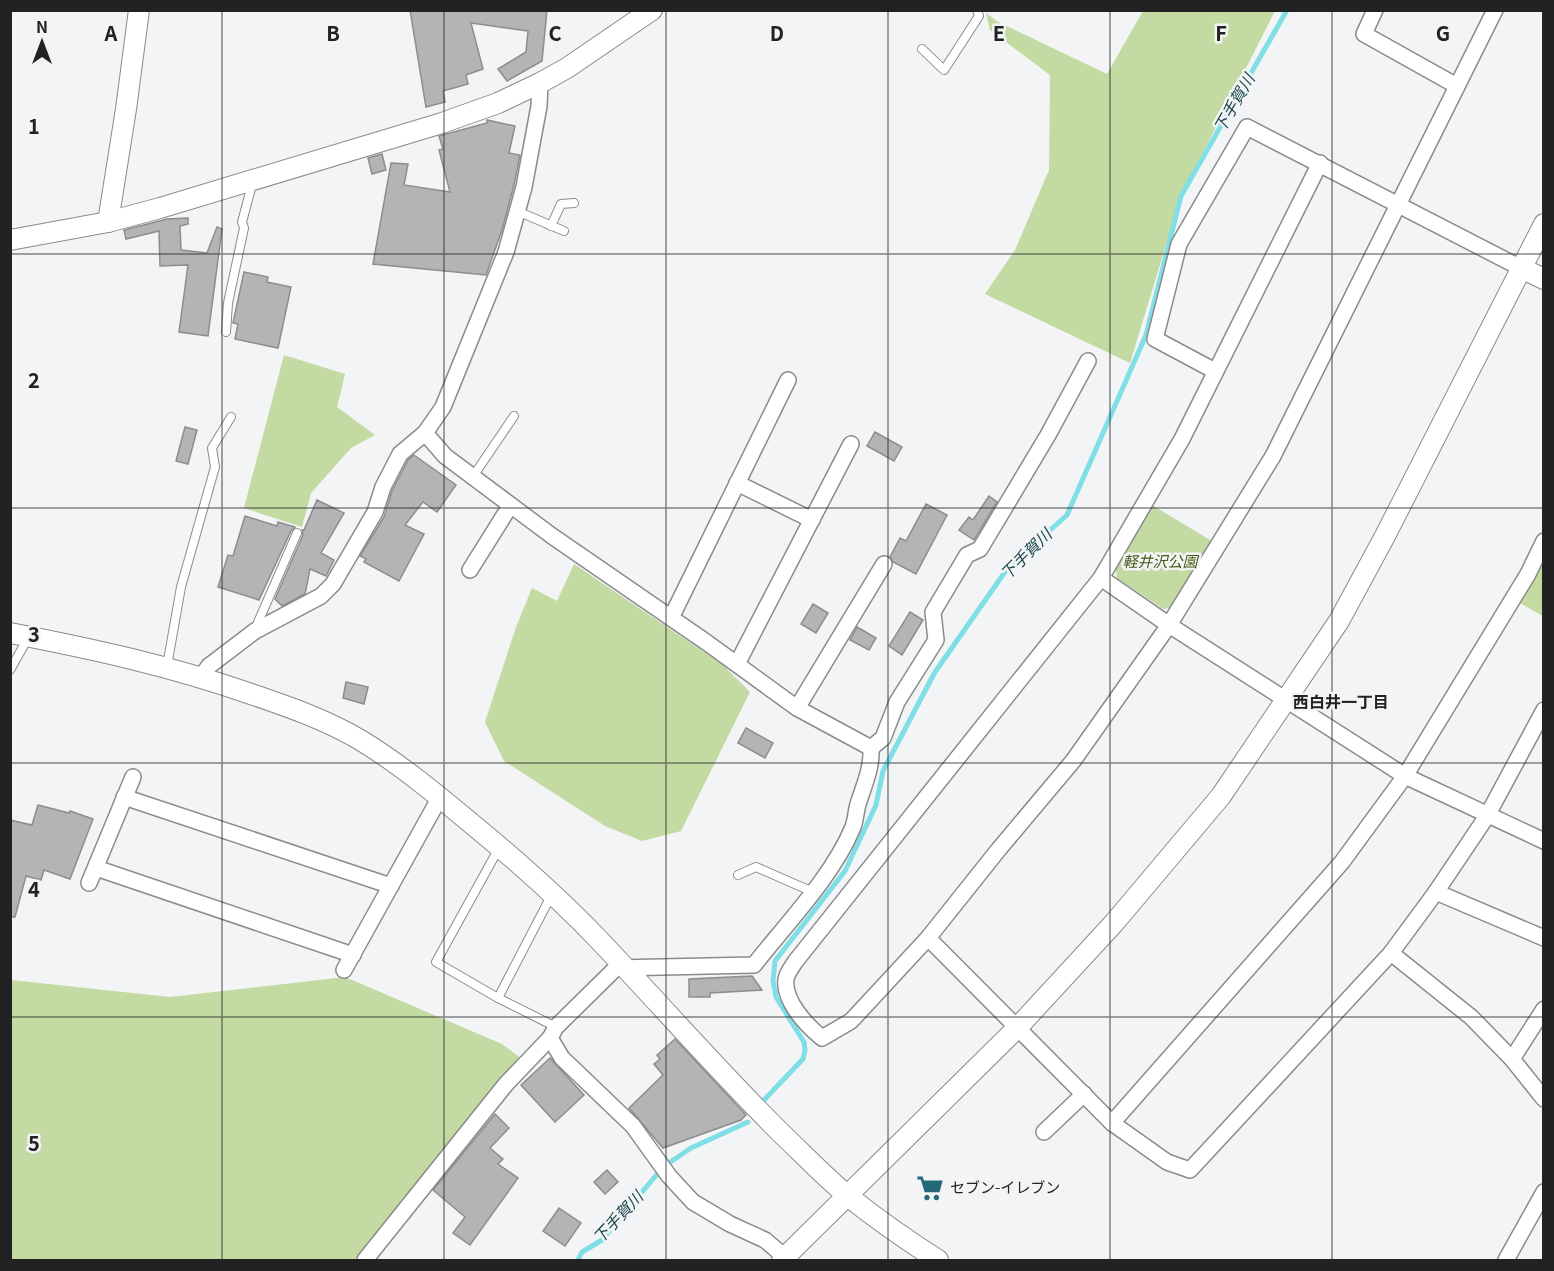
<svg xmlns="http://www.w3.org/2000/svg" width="1554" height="1271" font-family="Georgia,'Noto Sans JP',serif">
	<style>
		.green { fill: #c3daa2 }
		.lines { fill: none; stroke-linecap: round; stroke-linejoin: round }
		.stream { stroke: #80dee6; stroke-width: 5 }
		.building { fill: #b4b4b6; stroke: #8d8d8e; stroke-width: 1.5 }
		.service-casing { stroke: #8a8b8c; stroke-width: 10 }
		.minor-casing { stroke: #8a8b8c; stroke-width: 18 }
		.tertiary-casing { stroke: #8a8b8c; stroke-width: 22 }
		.service { stroke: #fff; stroke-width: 8 }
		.minor { stroke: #fff; stroke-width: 15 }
		.tertiary { stroke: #fff; stroke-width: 20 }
		.grid { fill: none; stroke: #222223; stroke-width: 1.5; stroke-opacity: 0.55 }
		.labels { text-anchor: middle; stroke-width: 5; stroke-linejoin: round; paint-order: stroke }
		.park-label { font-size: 15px; font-style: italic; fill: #455b18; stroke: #f2f4f5 }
		.poi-label { font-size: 15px; fill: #222223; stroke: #f2f4f5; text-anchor: start }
		.water-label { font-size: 16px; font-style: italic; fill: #194549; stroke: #f2f4f5 }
		.neighbourhood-label { font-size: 16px; font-weight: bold; fill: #222223; stroke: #f2f4f5 }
		.grid-label { font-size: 20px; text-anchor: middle; font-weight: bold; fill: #222223; stroke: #f2f4f5; stroke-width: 5; stroke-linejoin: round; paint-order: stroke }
	</style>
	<rect width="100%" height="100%" fill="#f2f4f5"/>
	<g class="green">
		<polygon points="1143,11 1275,11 1181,196 1130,363 985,294 1015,250 1049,170 1050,75 990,30 986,13 998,22 1107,74"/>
		<polygon points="284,355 345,374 337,407 375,435 351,448 311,493 302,527 244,508"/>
		<polygon points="1152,505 1215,543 1175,607 1163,609 1117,578 1115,566"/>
		<polygon points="1543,542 1543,616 1514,600"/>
		<polygon points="574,564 723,665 750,692 681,831 642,841 605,826 504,761 485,722 516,627 532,588 557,601"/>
		<polygon points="345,977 502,1044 522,1059 493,1091 354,1260 11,1260 11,980 170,997"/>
	</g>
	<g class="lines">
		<g class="stream">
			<polyline points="763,1101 803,1059 805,1050 804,1042 776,997 773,981 775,961 845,871 876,805 883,771 935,672 1007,569 1067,515 1146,335 1181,196 1287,10"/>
			<polyline points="669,1163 691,1148 748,1122"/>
			<polyline points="578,1260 582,1252 602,1240 658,1173"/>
		</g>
	</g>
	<g class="building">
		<polygon points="410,10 547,10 542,61 507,81 498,69 526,52 528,31 471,23 483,69 466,75 468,84 443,91 445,102 426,107"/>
		<polygon points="487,120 515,126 509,153 520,155 514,185 502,230 486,275 373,264 391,163 408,164 404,185 450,192 439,150 443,149 439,136 487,123"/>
		<polygon points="382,154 386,170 372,174 368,158"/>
		<polygon points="188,218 188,224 180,226 181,250 207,253 217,227 222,229 208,336 179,332 188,265 160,266 159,231 126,239 124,230 167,219"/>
		<polygon points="244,272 268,277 267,282 291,287 278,348 235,339 238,324 233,323"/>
		<polygon points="185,427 197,430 188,464 176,461"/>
		<polygon points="875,432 902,447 894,461 867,446"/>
		<polygon points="414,455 456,485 437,512 423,502 405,525 424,534 399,581 364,562 366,559 360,556 384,517 392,491 408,460"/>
		<polygon points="989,496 997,502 974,540 959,530 969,517 973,520"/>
		<polygon points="317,500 344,513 321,553 334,560 326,576 310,569 305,594 282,606 275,599 303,535 302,530 304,530"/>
		<polygon points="926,504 947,515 916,574 893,562 890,557 900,538 906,541"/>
		<polygon points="245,516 277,526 278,522 295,527 291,531 259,600 218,587 228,555 233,556"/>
		<polygon points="813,604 828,613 816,633 801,624"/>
		<polygon points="910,612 923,620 902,655 889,646"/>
		<polygon points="857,627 876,638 869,650 850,640"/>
		<polygon points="346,682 368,687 364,704 343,698"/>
		<polygon points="746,728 773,743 765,758 738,743"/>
		<polygon points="38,805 69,813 70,811 93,819 70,879 44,870 41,880 26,876 15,917 10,917 10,820 32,825"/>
		<polygon points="752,976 762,990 710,993 710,997 689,997 689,979"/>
		<polygon points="675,1039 746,1115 741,1120 663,1148 629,1108 663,1075 654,1064 660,1059 657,1055"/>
		<polygon points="550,1058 584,1095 555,1122 521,1085"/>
		<polygon points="495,1114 509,1128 490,1148 503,1159 498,1164 518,1178 470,1245 453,1233 465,1217 433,1190"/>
		<polygon points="607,1170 618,1182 605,1194 594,1182"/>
		<polygon points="559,1208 581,1223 565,1246 543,1231"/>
	</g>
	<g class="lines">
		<defs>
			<g id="service">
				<polyline points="922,49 944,70 979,16 977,10"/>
				<polyline points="517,211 564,231"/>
				<polyline points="551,226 561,204 574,203"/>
				<polyline points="226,332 228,303 244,228 242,222 253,181"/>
				<polyline points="472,478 514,416"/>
				<polyline points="256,627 297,533"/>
				<polyline points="167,666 181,587 215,467 212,448 231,417"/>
				<polyline points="10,670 28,638"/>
				<polyline points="499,848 436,962 498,998 556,1027"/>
				<polyline points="738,875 756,867 813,892"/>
				<polyline points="498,998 551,896"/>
			</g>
			<g id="minor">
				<polyline points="1375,10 1364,34 1457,86"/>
				<path d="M1320,163L1182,439L1101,578L795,962C792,967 787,973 786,979C783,1000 806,1025 822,1038L851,1021L928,938L999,849L1073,761L1169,625L1273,456L1495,10"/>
				<polyline points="1215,371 1155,339 1179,244 1247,127 1521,268"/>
				<polyline points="425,433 445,456 552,536 706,642 797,708 871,748"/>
				<polyline points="737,483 812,520"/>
				<polyline points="470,570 510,506"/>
				<polyline points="1101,578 1169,625 1405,776 1544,841"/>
				<polyline points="671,618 788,380"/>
				<polyline points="737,664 851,444"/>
				<polyline points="201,677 209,666 255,631 321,596 333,584 375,512 383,487 400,454 425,433 443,407 506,252 524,187 539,106 540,83"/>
				<polyline points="797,708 884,564"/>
				<polyline points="124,797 391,886"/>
				<polyline points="96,868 353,955"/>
				<polyline points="89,883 133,777"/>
				<polyline points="1436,892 1544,938"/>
				<polyline points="928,938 1112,1123 1167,1162 1190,1170 1391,953 1436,892 1487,816 1544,710"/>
				<polyline points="1391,953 1471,1017 1512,1059 1544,1099"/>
				<polyline points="344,970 440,797"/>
				<polyline points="550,1038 562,1058 633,1126 669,1176 693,1202 730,1224 765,1240 785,1257"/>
				<polyline points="1512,1059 1544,1009"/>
				<polyline points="1112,1123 1342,862 1405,776 1528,574 1544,541"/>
				<polyline points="1044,1132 1084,1094"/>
				<path d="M365,1260L506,1084L550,1038L556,1027L616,968L754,965C787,923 833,876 853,827C856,819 856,809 859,801C865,783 872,767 871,748L883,738L897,702L936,640L933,612L967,555L980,549L1048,435L1088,361"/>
				<polyline points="1506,1260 1544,1192"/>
			</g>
			<g id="tertiary">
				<polyline points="108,222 126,109 139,10"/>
				<polyline points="10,240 108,222 160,208 442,123 498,103 540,83 567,68 652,10"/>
				<polyline points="1521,268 1544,279"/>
				<path d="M10,633C93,649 171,666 251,694C289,707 327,720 362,741C401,765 437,795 472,824C517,861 560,899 600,941C661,1005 719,1072 782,1134C804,1155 826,1178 849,1197C878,1220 908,1241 938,1260"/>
				<polyline points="782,1260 1018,1027 1114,923 1221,796 1339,621 1385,536 1544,224"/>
			</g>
		</defs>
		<use href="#service" class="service-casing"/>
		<use href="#minor" class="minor-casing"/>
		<use href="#tertiary" class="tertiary-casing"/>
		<use href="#service" class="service"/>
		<use href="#minor" class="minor"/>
		<use href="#tertiary" class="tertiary"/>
	</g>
	<path class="grid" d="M222,10V1260M444,10V1260M666,10V1260M888,10V1260M1110,10V1260M1332,10V1260M10,254H1544M10,508H1544M10,763H1544M10,1017H1544"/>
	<defs>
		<symbol id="supermarket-bare" viewBox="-9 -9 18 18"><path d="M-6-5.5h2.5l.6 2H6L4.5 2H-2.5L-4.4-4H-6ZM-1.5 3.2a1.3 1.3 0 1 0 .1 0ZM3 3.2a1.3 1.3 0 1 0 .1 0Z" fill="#246879" stroke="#f2f4f5" stroke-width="2.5" paint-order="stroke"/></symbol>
	</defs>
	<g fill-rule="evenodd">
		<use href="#supermarket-bare" x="911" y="1169" width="38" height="38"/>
	</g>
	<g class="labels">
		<g class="park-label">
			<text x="1160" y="567">軽井沢公園</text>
		</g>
		<g class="poi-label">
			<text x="950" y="1193">セブン-イレブン</text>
		</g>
		<g class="water-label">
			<text transform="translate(1234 103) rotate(-60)" y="6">下手賀川</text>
			<text transform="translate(1026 554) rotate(-45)" y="6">下手賀川</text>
			<text transform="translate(618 1217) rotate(-47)" y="6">下手賀川</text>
		</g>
		<g class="neighbourhood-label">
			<text x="1341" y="708">西白井一丁目</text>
		</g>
	</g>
	<g class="grid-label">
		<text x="111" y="41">A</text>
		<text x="333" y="41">B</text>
		<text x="555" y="41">C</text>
		<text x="777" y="41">D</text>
		<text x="999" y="41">E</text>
		<text x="1221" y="41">F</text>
		<text x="1443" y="41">G</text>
		<text x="34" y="134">1</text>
		<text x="34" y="388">2</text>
		<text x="34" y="642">3</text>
		<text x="34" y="897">4</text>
		<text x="34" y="1151">5</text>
	</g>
	<rect width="1554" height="1271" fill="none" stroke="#222223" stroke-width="24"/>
	<g transform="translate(42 42)" stroke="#f2f4f5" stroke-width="4.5" paint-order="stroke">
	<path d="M0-4.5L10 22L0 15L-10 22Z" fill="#222223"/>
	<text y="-9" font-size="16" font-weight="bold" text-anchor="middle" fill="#222223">N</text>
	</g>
</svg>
